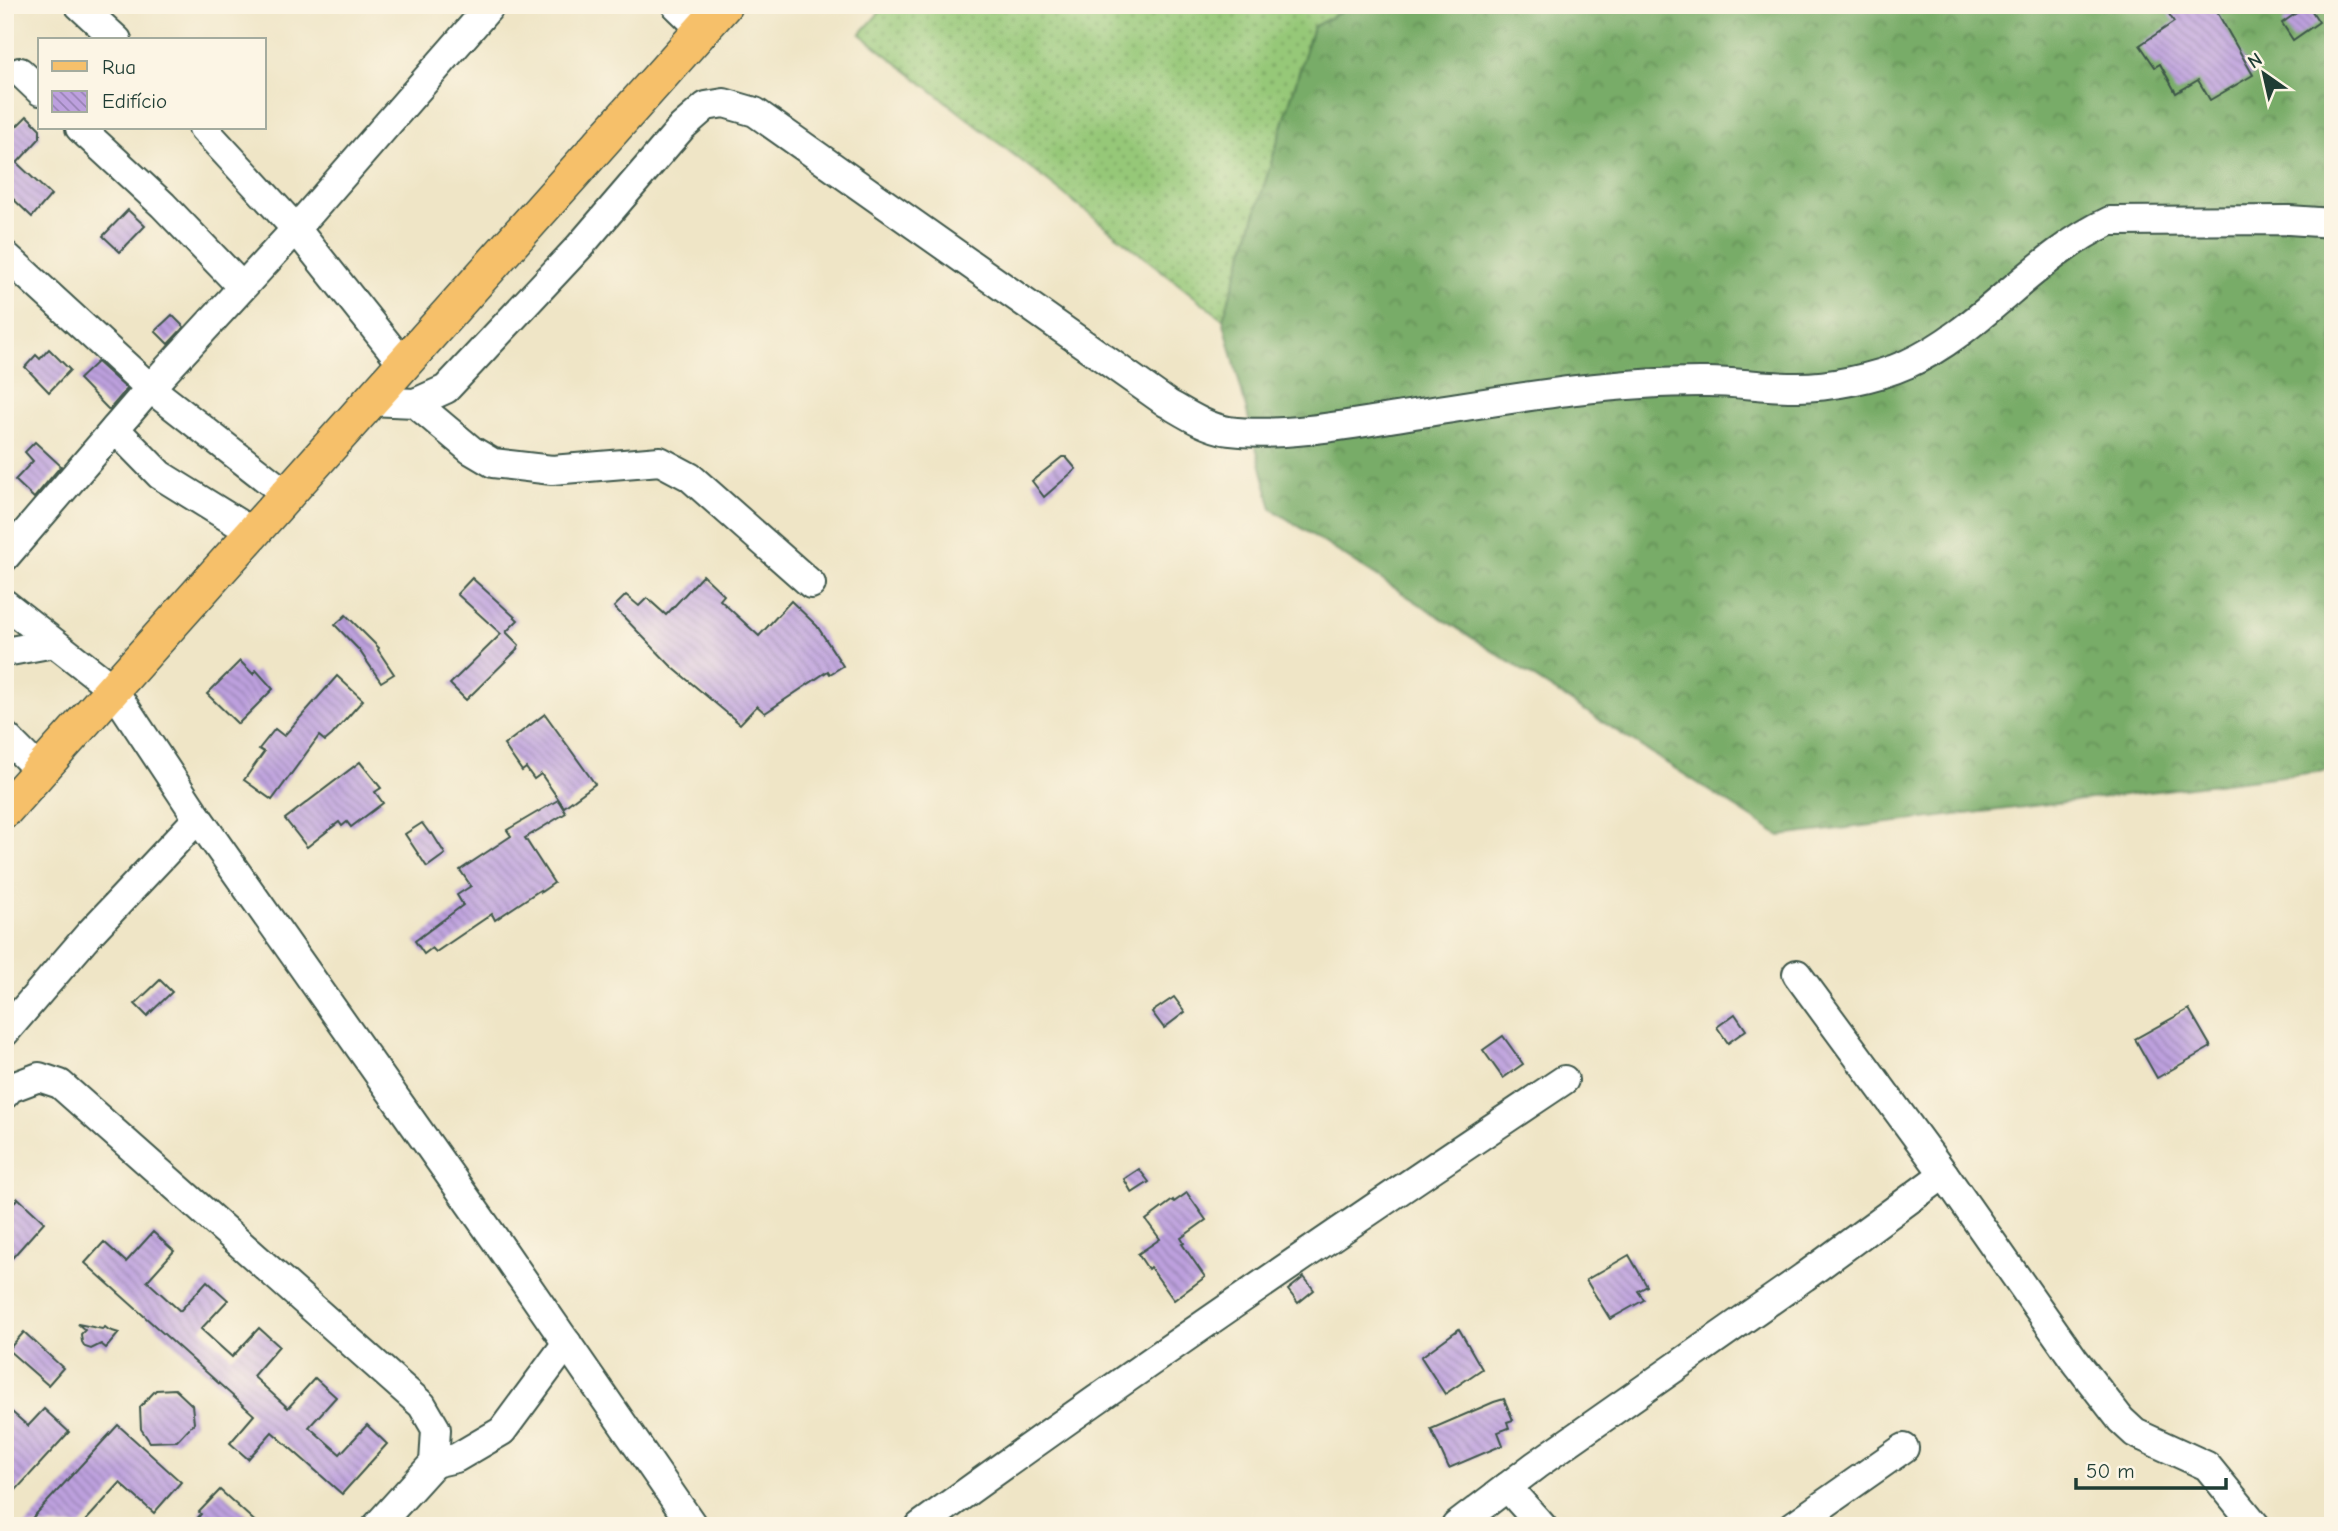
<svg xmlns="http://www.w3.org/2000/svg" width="2338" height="1531" font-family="'Comic Neue',sans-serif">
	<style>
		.grass { fill: url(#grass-dots); stroke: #5a8256; stroke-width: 2 }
		.forest { fill: url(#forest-crowns); stroke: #4c744e; stroke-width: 2 }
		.building { fill: url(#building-back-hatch) }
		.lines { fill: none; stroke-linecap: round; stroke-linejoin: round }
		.minor-casing { stroke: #3e564a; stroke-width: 32 }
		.major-casing { stroke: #3e564a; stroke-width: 38 }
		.minor { stroke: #fff; stroke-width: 28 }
		.major { stroke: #f6c06b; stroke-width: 35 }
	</style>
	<defs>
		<pattern id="grass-dots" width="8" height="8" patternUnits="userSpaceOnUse" patternTransform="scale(1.75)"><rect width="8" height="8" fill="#96c878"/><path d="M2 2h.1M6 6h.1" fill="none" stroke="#7aa463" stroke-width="1.8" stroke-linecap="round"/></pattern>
		<pattern id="forest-crowns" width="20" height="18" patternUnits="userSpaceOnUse" patternTransform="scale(1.75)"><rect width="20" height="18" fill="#78ac68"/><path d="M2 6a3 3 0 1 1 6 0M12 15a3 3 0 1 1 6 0" fill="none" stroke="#628d56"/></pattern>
		<pattern id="building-back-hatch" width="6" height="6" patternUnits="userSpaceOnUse" patternTransform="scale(1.75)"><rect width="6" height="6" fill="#bda0de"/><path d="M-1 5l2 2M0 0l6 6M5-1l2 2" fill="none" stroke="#9984b5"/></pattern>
	</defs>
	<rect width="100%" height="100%" fill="#fcf5e5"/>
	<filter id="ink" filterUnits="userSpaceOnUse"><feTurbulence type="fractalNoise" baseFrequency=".0143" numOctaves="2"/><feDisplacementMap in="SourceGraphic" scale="14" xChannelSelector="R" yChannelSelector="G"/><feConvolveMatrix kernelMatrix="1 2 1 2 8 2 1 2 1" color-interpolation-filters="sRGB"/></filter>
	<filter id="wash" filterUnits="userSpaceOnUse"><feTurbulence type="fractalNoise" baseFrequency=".00686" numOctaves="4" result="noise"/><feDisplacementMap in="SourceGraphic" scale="28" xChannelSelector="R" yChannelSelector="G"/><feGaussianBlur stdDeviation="1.57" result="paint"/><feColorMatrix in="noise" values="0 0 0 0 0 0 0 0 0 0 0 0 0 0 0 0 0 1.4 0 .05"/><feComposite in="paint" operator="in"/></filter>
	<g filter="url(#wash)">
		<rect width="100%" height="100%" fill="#efe5c6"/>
		<polygon class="grass" points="886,5 1353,5 1313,27 1223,319 860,34"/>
		<polygon class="forest" points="1353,5 2333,5 2333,770 1780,836 1272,509 1223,319 1313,27"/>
		<g id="blocks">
			<g class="building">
				<polygon points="2177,5 2213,5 2253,75 2210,100 2198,80 2176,93 2160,64 2155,67 2140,45 2174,22 2167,11"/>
				<polygon points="2308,5 2319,22 2293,40 2282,23"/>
				<polygon points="27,116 40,129 40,138 17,163 51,195 32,217 5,191 5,123 13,130"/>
				<polygon points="128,210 145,226 120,252 103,236"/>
				<polygon points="172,315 184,327 168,344 155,331"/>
				<polygon points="49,349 70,370 49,392 25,367 36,355 40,359"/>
				<polygon points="97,362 127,389 109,410 79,379"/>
				<polygon points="35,442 61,466 34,498 15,480 33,461 25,452"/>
				<polygon points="1062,457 1066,457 1076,469 1044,497 1032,481"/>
				<polygon points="703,575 724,595 720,600 759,636 791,601 817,626 843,666 830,674 828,671 765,713 757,706 740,724 672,667 614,607 626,595 639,606 647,598 666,615"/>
				<polygon points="472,578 518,620 506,632 519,645 516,651 466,700 450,684 501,634 457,594"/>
				<polygon points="346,615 379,648 378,650 394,674 381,682 359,650 335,625"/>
				<polygon points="240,661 253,674 256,670 273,689 238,724 207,694"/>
				<polygon points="337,676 363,700 332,735 325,741 319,736 272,800 244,780 264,752 259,749 275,729 284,736"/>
				<polygon points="545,714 595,784 564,807 541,774 534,779 526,768 522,771 504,745"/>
				<polygon points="360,762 381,788 375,792 383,803 351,827 347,822 342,826 339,822 307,847 285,819"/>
				<polygon points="558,800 566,813 525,838 554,883 541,892 540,890 495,920 492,914 436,952 432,948 424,954 415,941 463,905 457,895 471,886 460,870 511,836 507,830"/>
				<polygon points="422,823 430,834 432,833 445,854 427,867 405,834"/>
				<polygon points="160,980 172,992 147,1016 135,1004"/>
				<polygon points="1174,997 1185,1012 1164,1028 1152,1012"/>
				<polygon points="2189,1009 2211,1047 2157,1078 2135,1039"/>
				<polygon points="1735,1014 1746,1030 1728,1043 1717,1027"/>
				<polygon points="1503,1036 1523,1064 1503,1078 1483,1050"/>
				<polygon points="1139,1169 1149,1182 1132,1193 1124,1179"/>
				<polygon points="1187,1193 1206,1220 1181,1238 1184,1243 1182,1244 1205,1277 1174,1300 1150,1267 1148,1269 1138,1254 1160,1239 1146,1220 1173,1200 1174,1202"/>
				<polygon points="18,1198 44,1222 5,1266 5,1212"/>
				<polygon points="153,1232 174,1251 147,1281 180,1311 207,1281 228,1300 201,1329 232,1357 259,1328 279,1346 253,1376 288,1408 315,1378 336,1397 309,1427 340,1454 367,1425 387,1444 342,1494 272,1432 248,1459 230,1443 254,1415 85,1263 104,1242 126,1262"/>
				<polygon points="1629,1255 1647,1286 1638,1291 1644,1300 1610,1319 1586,1280"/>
				<polygon points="1304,1277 1314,1290 1298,1303 1288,1290"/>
				<polygon points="78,1324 102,1329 105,1327 109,1330 119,1333 106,1348 101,1344 91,1349 85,1347 82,1342 81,1334 85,1330"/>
				<polygon points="1459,1329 1482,1369 1445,1394 1421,1357"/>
				<polygon points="24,1332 63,1368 48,1385 8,1350"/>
				<polygon points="175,1389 192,1405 194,1423 177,1441 150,1442 141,1429 140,1407 156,1390"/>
				<polygon points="1504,1399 1513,1420 1507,1422 1509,1428 1498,1432 1503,1445 1449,1468 1431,1429 1494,1402"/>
				<polygon points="5,1406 28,1426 44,1409 69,1432 5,1502"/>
				<polygon points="118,1425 181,1482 154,1513 120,1483 81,1526 25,1526"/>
				<polygon points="220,1490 260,1526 191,1526 201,1514 199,1512"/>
			</g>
		</g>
	</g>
	<g filter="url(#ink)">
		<use href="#blocks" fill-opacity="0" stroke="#3e564a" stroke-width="2"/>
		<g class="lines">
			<defs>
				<g id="minor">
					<polyline points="79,5 117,40"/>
					<polyline points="676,5 702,30"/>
					<polyline points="20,72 40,91"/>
					<polyline points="80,128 163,205 242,287"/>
					<polyline points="203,128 296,229 404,365"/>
					<polyline points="5,255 150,388 286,494"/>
					<path d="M369,401L415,403L446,389L579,247L682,127L706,106L724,103L755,112L1167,403C1186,414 1207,428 1229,431C1284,438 1359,423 1414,414C1511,399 1609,381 1708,382C1736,382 1765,387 1793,387C1826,388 1876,378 1907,364C1981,331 2034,256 2110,221L2289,220L2333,223"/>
					<polyline points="415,403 471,450 493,463 552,470 660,461 690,477 811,584"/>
					<polyline points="115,429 160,475 252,532"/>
					<polyline points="5,557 150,388 296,229 491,5"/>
					<polyline points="5,604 112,688 198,818 499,1245 693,1526"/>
					<polyline points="5,652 54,643"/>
					<polyline points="5,736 40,771"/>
					<polyline points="1797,974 1944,1174"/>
					<polyline points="5,1032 91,932 198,818"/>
					<polyline points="5,1094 10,1088 39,1077 60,1084 422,1405 436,1429 434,1463 377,1526"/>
					<polyline points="434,1463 456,1458 502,1431 567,1343"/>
					<polyline points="1507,1487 1542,1526"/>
					<path d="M920,1526C1131,1372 1347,1225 1564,1080"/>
					<polyline points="1456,1526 1536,1465 1804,1277 1944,1174 2073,1358 2121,1420 2135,1433 2207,1466 2256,1526"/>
					<polyline points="1793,1526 1904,1448"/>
				</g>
				<polyline id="major" points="5,810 724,5"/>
			</defs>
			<use href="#minor" class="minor-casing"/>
			<use href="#major" class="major-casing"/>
			<use href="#minor" class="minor"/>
			<use href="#major" class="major"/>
		</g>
	</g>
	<rect width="2338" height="1531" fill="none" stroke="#fcf5e5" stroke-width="28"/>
	<rect x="38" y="38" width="228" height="91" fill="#fcf5e5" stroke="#a4ab9e" stroke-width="2"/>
	<rect x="52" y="61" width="35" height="10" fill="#f6c06b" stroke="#a4ab9e" stroke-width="2"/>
	<text x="102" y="74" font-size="21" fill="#1f3d34">Rua</text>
	<rect x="52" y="91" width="35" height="21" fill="url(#building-back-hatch)" stroke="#a4ab9e" stroke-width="2"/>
	<text x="102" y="108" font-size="21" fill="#1f3d34">Edifício</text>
	<g transform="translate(2264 74) rotate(326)" stroke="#fcf5e5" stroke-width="5" paint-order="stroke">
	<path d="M0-5L12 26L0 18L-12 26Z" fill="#1f3d34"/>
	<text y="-10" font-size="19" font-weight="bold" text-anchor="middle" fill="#1f3d34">N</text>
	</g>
	<path d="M2076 1478v10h150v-10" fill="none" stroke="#1f3d34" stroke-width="3.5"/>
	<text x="2086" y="1478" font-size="21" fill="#1f3d34" stroke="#fcf5e5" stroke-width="5" paint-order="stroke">50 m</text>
</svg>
